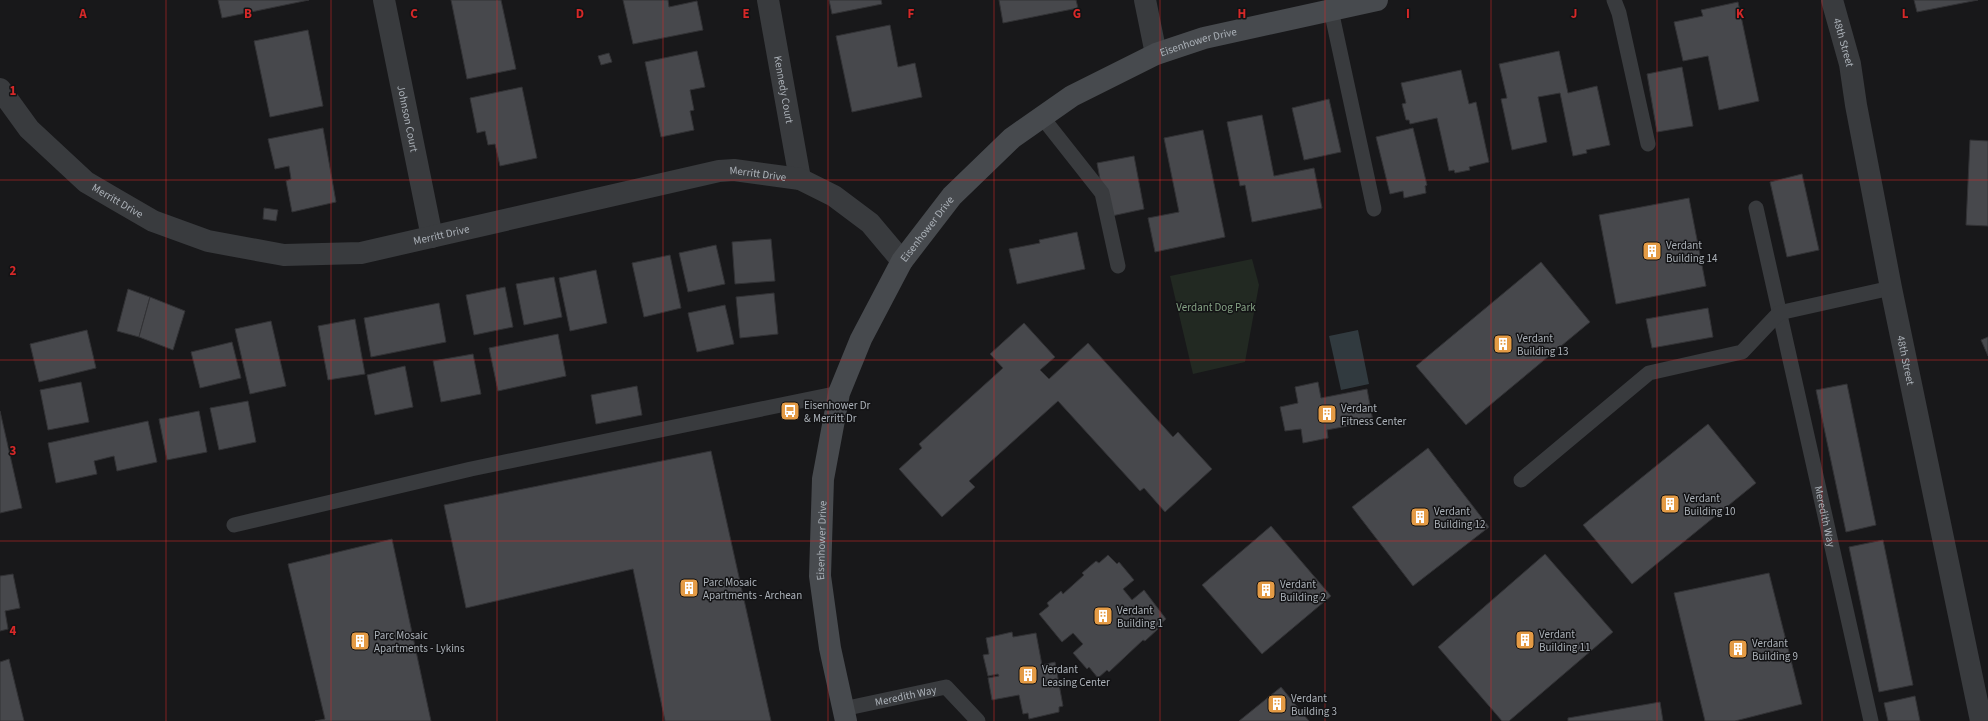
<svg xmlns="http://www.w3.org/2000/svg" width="1988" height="721" font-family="'Source Sans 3',sans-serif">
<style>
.green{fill:#222922}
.water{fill:#313a3f}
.building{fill:#47484c;stroke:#323235}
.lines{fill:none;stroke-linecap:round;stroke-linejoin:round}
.lane{stroke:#393b3e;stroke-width:15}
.street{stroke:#393b3e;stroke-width:22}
.secondary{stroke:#474a4e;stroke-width:22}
.grid{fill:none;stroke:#d62828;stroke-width:1;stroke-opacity:0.55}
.labels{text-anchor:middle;stroke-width:3;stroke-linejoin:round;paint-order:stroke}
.street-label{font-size:11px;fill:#abb1b8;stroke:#131315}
.poi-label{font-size:11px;fill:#abb1b8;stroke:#131315;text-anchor:start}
.park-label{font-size:11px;fill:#85a284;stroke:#131315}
.grid-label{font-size:13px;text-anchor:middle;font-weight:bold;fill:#d62828;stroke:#131315;stroke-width:3;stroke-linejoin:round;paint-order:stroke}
</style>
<rect width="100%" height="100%" fill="#18181a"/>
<polygon class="green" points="1252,259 1259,285 1245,362 1193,374 1170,276"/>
<polygon class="water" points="1358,330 1369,384 1341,390 1329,336"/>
<g class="building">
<polygon points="218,0 309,0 222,18"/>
<polygon points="451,0 501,0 516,69 467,79"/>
<polygon points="623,0 668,0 669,7 697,1 703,30 633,44"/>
<polygon points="829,0 881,0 882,4 832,14"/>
<polygon points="999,0 1076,0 1078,8 1003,23"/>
<polygon points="1914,0 1978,0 1917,12"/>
<polygon points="1738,2 1759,101 1719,110 1708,56 1683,61 1674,22 1703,16 1701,10"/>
<polygon points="890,25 898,67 915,63 922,97 852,112 836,36"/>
<polygon points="308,30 323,106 270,117 254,41"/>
<polygon points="697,51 705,87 690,90 694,110 690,111 694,130 661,137 645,62"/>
<polygon points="1559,51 1568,93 1597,86 1610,145 1586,150 1587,153 1573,156 1560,93 1538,97 1547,142 1512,150 1501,99 1507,98 1499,64"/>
<polygon points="609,53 612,62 601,65 598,56"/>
<polygon points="1682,67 1693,126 1657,132 1647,74"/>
<polygon points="1461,70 1469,104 1476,102 1489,162 1469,167 1470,170 1455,173 1454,170 1449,171 1437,118 1410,124 1409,120 1406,120 1402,104 1406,103 1401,83"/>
<polygon points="522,87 537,158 500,166 495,144 488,145 485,131 477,133 470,98"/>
<polygon points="1329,99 1341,152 1304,160 1292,108"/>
<polygon points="1262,115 1274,176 1314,168 1322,208 1252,222 1245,185 1240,186 1227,122"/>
<polygon points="323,128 336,202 292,212 286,181 291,179 289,166 275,169 268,139"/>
<polygon points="1413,128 1427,185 1425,186 1426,193 1404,198 1403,191 1390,194 1376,137"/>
<polygon points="1203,130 1225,237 1155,252 1148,218 1179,212 1164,138"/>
<polygon points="1970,140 1988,141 1988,226 1966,225"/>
<polygon points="1134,156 1144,209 1107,217 1097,163"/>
<polygon points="1802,174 1819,250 1787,257 1770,182"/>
<polygon points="1689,198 1706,286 1616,304 1599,215"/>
<polygon points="264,208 278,210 276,221 263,219"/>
<polygon points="1077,232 1085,269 1017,284 1009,249 1040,243 1039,240"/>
<polygon points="771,239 775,281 735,284 732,242"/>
<polygon points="716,245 725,284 688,292 679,253"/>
<polygon points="670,255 681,308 644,317 632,263"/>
<polygon points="1541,262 1590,322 1466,425 1416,366"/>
<polygon points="596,270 607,323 570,331 559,278"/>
<polygon points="554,277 562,317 524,325 516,284"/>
<polygon points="505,287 513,327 474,335 466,295"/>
<polygon points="128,289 150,297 139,337 117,331"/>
<polygon points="774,293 778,334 740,338 736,297"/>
<polygon points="150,297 185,311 173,350 139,337"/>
<polygon points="439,303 446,342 371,357 364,318"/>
<polygon points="725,305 734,344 697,352 688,313"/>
<polygon points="1708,308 1713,337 1652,348 1646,319"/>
<polygon points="355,319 365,374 328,380 318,326"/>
<polygon points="271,321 286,386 250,394 235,329"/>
<polygon points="1024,323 1055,357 1040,370 1049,379 1088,343 1173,437 1178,432 1212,469 1165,512 1144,488 1140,491 1058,401 969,481 975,487 942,517 899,469 922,448 919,444 1003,368 990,354"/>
<polygon points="87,330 96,368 39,382 30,344"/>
<polygon points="558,334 566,376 498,391 489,348"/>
<polygon points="1988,337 1988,356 1981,340"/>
<polygon points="232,342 241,378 200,388 191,352"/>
<polygon points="473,354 481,394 441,402 433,361"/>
<polygon points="405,366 413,407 375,415 367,375"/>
<polygon points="81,382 89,422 48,430 40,390"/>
<polygon points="1318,382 1321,398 1367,389 1373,421 1327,430 1328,438 1303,443 1301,429 1285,431 1280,407 1298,403 1295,387"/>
<polygon points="1847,384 1876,525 1846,532 1816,390"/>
<polygon points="637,386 642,415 596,424 591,395"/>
<polygon points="248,401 256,442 219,450 210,408"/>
<polygon points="0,411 22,508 0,513"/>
<polygon points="199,411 207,452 167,460 159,419"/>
<polygon points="148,421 157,462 117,471 114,456 94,461 97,474 56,483 48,443"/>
<polygon points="1708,424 1756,483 1632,584 1583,525"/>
<polygon points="1428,448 1489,527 1413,586 1352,507"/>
<polygon points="711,451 771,721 665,721 633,569 466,608 444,505"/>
<polygon points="1271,526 1331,596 1262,654 1202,585"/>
<polygon points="392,539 431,721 315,721 325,719 288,564"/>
<polygon points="1883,540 1913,685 1879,692 1849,547"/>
<polygon points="1545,554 1613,632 1509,721 1502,721 1438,647"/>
<polygon points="1108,555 1117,564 1119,562 1134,580 1123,589 1132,600 1144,590 1166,619 1157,627 1158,629 1145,641 1143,640 1109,672 1107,670 1098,678 1089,667 1087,669 1073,653 1083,644 1073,633 1062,642 1039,614 1049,606 1047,603 1061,591 1063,594 1084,575 1082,573 1096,561 1099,563"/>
<polygon points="1769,573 1802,704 1735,721 1705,721 1674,593"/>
<polygon points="13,574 20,608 5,611 8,629 0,631 0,576"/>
<polygon points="1012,632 1013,637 1036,633 1042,665 1055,662 1063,706 1059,707 1059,712 1029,719 1028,713 1023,714 1019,695 992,700 988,678 999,676 998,674 988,676 983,655 989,654 986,638"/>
<polygon points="9,659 24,721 0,721 0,662"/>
<polygon points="1281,687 1309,721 1239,721"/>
<polygon points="1915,696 1920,721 1888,721 1884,703"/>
<polygon points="1660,702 1663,721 1568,721 1568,718"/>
</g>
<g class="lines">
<g class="lane">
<polyline points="1614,0 1619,13 1648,144"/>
<polyline points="1331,10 1374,209"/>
<polyline points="1042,117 1102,193 1118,266"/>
<path id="s1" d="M1756 208 1871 721"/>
<polyline points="1521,480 1649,373 1742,352 1779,313 1891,288"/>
<polyline points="234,525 471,469 839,393"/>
<path id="s2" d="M843 709 946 687 978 721"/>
</g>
<g class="street">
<path id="s3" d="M384 0 432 237"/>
<path id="s4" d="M768 0 800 179"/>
<polyline points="1145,0 1156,54"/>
<path id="s5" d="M1832 0 1850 64 1856 105 1891 288 1981 721"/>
<path id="s6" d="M0 89 29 129 86 182 115 199 153 221 208 241 284 255 361 253 719 171 734 170 800 179 834 196 870 223 902 261"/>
</g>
<path class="secondary" id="s7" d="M846 721 830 648 820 576 823 479 839 393 861 339 902 261 952 196 1012 138 1072 96 1156 54 1204 38 1377 0"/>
</g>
<path class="grid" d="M166 0V721M331 0V721M497 0V721M663 0V721M828 0V721M994 0V721M1160 0V721M1325 0V721M1491 0V721M1657 0V721M1822 0V721M0 180H1988M0 360H1988M0 541H1988"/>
<defs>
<symbol id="building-square" viewBox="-11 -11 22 22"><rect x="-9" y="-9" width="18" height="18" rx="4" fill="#e49b45" stroke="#131315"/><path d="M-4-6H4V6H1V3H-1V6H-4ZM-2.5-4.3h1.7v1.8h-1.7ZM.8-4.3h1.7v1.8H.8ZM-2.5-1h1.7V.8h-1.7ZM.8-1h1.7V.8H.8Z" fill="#fff"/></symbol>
<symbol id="bus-square" viewBox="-11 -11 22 22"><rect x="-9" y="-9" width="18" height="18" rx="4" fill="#e49b45" stroke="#131315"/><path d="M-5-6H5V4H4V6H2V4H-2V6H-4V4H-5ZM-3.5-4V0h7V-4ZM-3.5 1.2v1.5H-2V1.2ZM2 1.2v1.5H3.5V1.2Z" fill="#fff"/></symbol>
</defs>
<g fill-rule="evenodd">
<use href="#building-square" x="1641" y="240" width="22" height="22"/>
<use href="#building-square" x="1492" y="333" width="22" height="22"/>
<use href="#bus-square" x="779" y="400" width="22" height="22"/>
<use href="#building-square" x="1316" y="403" width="22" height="22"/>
<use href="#building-square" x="1659" y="493" width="22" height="22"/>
<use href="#building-square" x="1409" y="506" width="22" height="22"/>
<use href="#building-square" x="678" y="577" width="22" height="22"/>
<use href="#building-square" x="1255" y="579" width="22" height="22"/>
<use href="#building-square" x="1092" y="605" width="22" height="22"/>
<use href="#building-square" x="1514" y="629" width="22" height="22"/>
<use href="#building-square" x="349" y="630" width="22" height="22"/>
<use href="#building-square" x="1727" y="638" width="22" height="22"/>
<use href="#building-square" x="1017" y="664" width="22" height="22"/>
<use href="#building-square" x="1266" y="693" width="22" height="22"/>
</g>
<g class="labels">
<g class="street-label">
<text dy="4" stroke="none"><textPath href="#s7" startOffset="855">Eisenhower Drive</textPath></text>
<text dy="4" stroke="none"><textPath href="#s5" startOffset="44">48th Street</textPath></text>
<text dy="4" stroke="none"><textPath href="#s4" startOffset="91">Kennedy Court</textPath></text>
<text dy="4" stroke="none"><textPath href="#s3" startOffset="121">Johnson Court</textPath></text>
<text dy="4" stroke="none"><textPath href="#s6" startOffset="824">Merritt Drive</textPath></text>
<text dy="4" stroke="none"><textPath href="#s6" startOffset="164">Merritt Drive</textPath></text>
<text dy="4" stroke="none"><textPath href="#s7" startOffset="519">Eisenhower Drive</textPath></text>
<text dy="4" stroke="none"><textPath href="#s6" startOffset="500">Merritt Drive</textPath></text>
<text dy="4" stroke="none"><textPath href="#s5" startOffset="368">48th Street</textPath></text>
<text dy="4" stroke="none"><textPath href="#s1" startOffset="316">Meredith Way</textPath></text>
<text dy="4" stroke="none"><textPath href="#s7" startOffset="183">Eisenhower Drive</textPath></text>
<text dy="4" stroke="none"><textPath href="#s2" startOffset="64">Meredith Way</textPath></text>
</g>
<g class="poi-label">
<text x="1666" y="249">Verdant<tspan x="1666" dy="13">Building 14</tspan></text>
<text x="1517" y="342">Verdant<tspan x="1517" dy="13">Building 13</tspan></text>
<text x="804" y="409">Eisenhower Dr<tspan x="804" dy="13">&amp; Merritt Dr</tspan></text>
<text x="1341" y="412">Verdant<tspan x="1341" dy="13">Fitness Center</tspan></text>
<text x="1684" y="502">Verdant<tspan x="1684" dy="13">Building 10</tspan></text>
<text x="1434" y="515">Verdant<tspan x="1434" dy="13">Building 12</tspan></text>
<text x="703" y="586">Parc Mosaic<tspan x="703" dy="13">Apartments - Archean</tspan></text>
<text x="1280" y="588">Verdant<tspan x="1280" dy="13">Building 2</tspan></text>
<text x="1117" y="614">Verdant<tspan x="1117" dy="13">Building 1</tspan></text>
<text x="1539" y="638">Verdant<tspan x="1539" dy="13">Building 11</tspan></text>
<text x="374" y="639">Parc Mosaic<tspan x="374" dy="13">Apartments - Lykins</tspan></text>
<text x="1752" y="647">Verdant<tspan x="1752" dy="13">Building 9</tspan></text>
<text x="1042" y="673">Verdant<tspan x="1042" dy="13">Leasing Center</tspan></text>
<text x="1291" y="702">Verdant<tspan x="1291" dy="13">Building 3</tspan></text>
</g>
<g class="park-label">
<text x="1216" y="311">Verdant Dog Park</text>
</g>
</g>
<g class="grid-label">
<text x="83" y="18">A</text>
<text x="248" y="18">B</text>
<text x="414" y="18">C</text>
<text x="580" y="18">D</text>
<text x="746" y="18">E</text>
<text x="911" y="18">F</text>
<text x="1077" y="18">G</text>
<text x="1242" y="18">H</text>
<text x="1408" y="18">I</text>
<text x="1574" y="18">J</text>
<text x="1740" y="18">K</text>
<text x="1905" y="18">L</text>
<text x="13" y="95">1</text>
<text x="13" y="275">2</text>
<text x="13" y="455">3</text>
<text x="13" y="635">4</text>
</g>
</svg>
